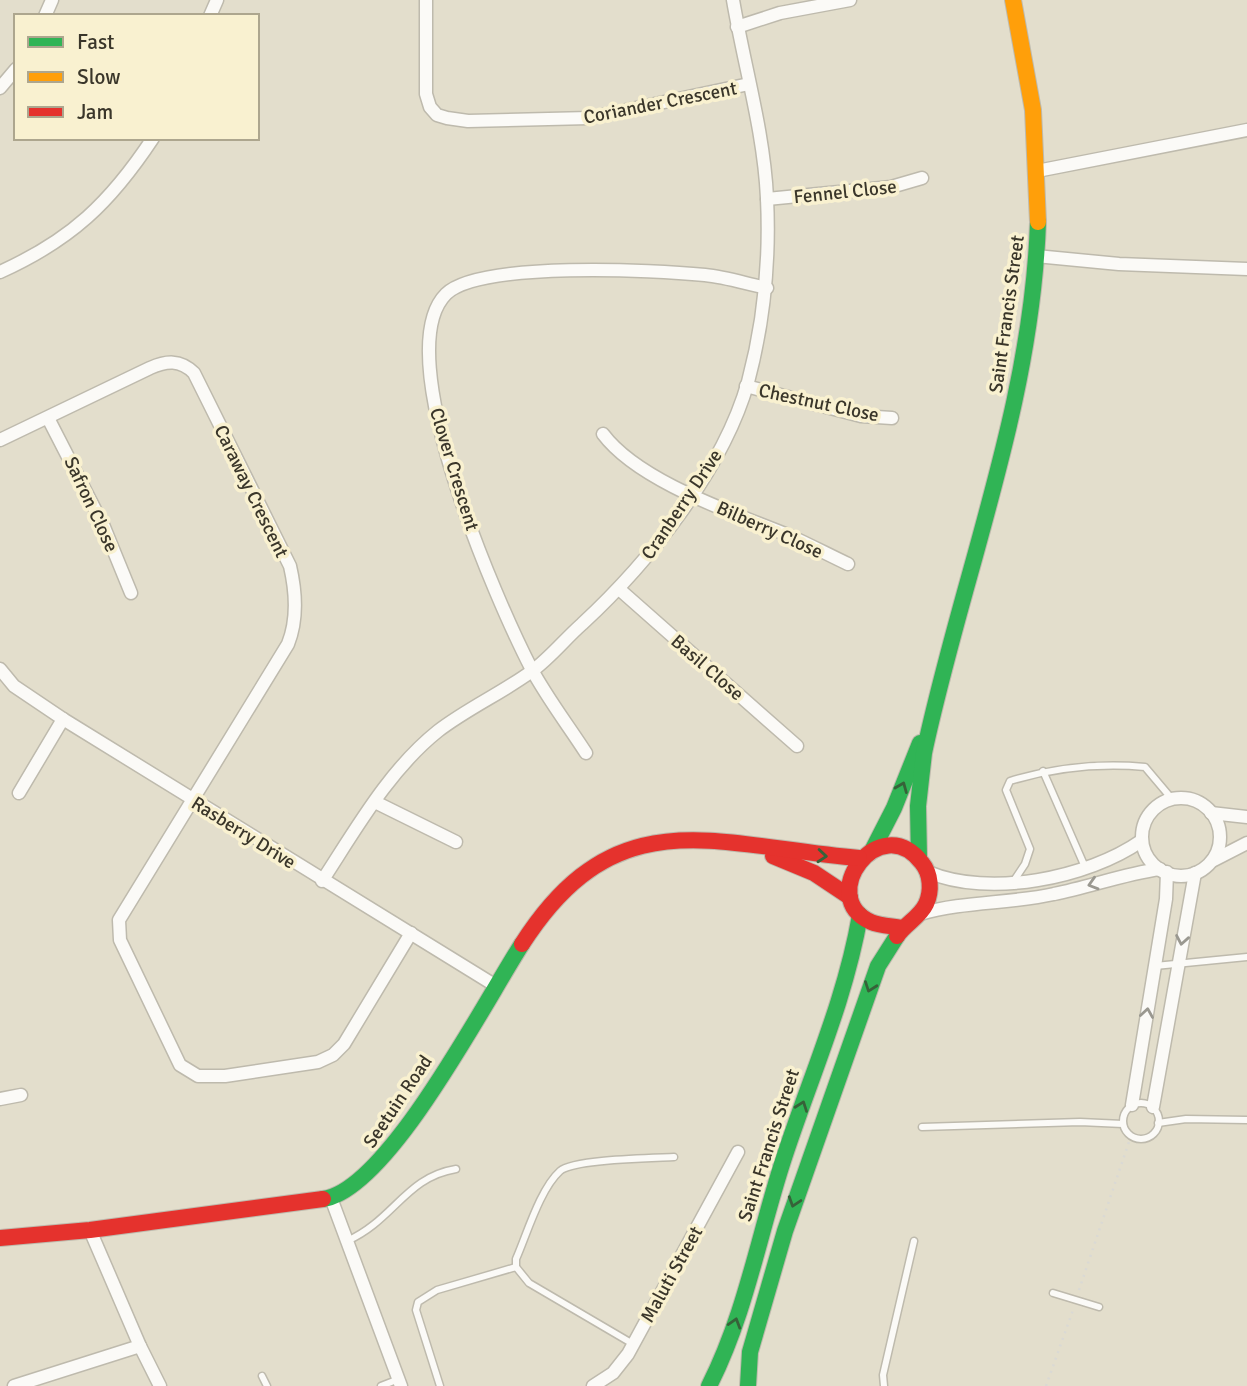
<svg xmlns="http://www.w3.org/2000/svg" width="1247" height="1386" font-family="Signika,sans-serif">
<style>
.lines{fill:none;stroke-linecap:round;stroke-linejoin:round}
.lane-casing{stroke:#bebaad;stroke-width:9}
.street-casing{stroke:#bebaad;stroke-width:15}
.fast-casing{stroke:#bebaad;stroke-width:18}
.slow-casing{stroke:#bebaad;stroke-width:18}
.jam-casing{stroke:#bebaad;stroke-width:18}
.path{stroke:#dad9d4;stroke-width:2.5;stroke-dasharray:2 5;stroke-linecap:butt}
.lane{stroke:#fbfaf7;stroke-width:6}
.street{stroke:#fbfaf7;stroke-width:12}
.fast{stroke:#30b455;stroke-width:16}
.slow{stroke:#ff9f0a;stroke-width:16}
.jam{stroke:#e5322d;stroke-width:16}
.oneway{stroke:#366239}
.oneway2{stroke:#9a9890}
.labels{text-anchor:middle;stroke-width:7;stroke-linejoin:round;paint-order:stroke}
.street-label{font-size:19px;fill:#3a362a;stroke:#f9f1d0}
</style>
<rect width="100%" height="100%" fill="#e3decc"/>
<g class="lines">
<defs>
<g id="lane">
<polyline points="1043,771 1085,867"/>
<path d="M1013 882 1025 864 1030 849 1006 790 1010 781C1053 768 1099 763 1145 767L1172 799"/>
<polyline points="1155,966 1247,957"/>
<circle cx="1141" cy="1121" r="18"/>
<polyline points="1158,1123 1186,1119 1247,1120"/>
<polyline points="922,1127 1080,1122 1123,1124"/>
<path d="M347 1241C394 1220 406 1177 456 1169"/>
<polyline points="1053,1293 1099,1307"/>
<path d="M633 1344 529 1283 516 1267V1259C527 1234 540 1189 560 1171 573 1159 654 1158 674 1157"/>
<polyline points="262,1376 267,1386"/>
<polyline points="381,1386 399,1379"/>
<polyline points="440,1386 416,1310 418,1302 437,1290 516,1267"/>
<polyline points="884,1386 883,1375 914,1241"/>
</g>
<g id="street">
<polyline points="426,0 426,94 430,107 437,115 447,118 468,121 589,118 749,84"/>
<polyline points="45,16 52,0"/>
<polyline points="210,16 217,0"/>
<polyline points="737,27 780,13 850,0"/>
<polyline points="0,88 16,69"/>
<polyline points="1037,171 1247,130"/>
<polyline points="767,199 891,187 922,178"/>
<polyline points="1036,256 1119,264 1247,269"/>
<path d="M0 272C71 240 110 203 153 138"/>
<polyline points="746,386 861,416 892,418"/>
<polyline points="48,418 104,527 131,593"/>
<path d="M603 434C639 482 734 513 790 536 810 545 829 555 848 564"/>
<path d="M0 440 150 368C166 361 180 359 194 373L290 566C296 592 298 619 288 644L119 920 120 940 180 1065 198 1076H225L318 1062 333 1055 344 1044 411 933"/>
<polyline points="619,589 797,746"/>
<polyline points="0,669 14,686 63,719 496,986"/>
<path d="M586 753C568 725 547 698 531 668 498 604 387 353 446 294 479 261 655 270 705 275 726 277 747 284 767 288"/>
<polyline points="19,793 63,719"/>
<circle cx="1181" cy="837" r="39"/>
<polyline points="375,802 456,842"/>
<polyline points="1211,813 1247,817"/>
<polyline points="1214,860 1247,843"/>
<path d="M928 872C989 898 1088 878 1141 841"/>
<path d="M322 881C356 829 389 770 438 731 468 708 502 693 532 671 550 658 565 639 582 624 648 563 723 470 748 382 764 322 770 260 767 198 764 132 744 65 733 0"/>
<path d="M920 914C964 901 1009 904 1054 894 1090 887 1123 874 1160 869"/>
<polyline points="0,1099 21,1095"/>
<polyline points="1132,1105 1166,899 1167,872"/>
<polyline points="1153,1107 1195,873"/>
<polyline points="331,1198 401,1386"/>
<polyline points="90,1230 140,1346 160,1386"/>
<polyline points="14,1386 140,1346"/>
<polyline points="593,1386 613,1373 628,1354 738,1152"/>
</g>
<g id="fast">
<polyline points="873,849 894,808 920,743"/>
<path d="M919 858 918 806 924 753C962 575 1032 406 1038 222"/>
<path d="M323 1199C388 1190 485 1001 522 944"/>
<path d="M709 1386C745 1315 758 1239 782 1164 809 1080 845 1002 860 915"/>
<polyline points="748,1386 750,1352 785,1231 878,966 897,936"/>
</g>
<polyline id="slow" points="1013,0 1033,110 1038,222"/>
<g id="jam">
<polyline points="773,856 814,873 850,897"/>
<path d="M897 936C905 924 920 917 926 904 932 891 931 874 922 863 880 808 815 897 871 922 880 926 893 926 903 928"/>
<path d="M522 944C617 796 715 846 859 858"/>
<polyline points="0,1238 90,1230 323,1199"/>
</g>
</defs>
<use href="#lane" class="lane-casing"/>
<use href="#street" class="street-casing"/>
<use href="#fast" class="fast-casing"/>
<use href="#slow" class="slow-casing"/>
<use href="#jam" class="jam-casing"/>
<g class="path">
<polyline points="1079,1290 1131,1136"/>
<polyline points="1046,1386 1073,1310"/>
</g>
<use href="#lane" class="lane"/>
<use href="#street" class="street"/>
<use href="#fast" class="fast"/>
<use href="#slow" class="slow"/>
<use href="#jam" class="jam"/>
</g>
<defs><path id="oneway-chevron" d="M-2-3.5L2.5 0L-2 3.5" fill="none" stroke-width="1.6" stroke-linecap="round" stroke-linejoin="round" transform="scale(1.75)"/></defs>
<g class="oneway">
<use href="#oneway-chevron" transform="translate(902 787) rotate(-68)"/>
<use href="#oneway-chevron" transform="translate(822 856) rotate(5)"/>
<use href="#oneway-chevron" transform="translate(870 987) rotate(110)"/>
<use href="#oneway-chevron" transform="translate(802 1106) rotate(-70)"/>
<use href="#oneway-chevron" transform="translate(794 1202) rotate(108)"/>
<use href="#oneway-chevron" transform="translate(735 1323) rotate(-73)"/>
</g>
<g class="oneway2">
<use href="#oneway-chevron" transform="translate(1093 884) rotate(163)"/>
<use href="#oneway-chevron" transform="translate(1182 940) rotate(100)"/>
<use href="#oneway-chevron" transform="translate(1147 1013) rotate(-81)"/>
</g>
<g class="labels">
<g class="street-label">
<text transform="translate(660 102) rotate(-11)" y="7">Coriander Crescent</text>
<text transform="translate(845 191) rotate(-6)" y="7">Fennel Close</text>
<text transform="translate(1006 314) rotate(-82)" y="7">Saint Francis Street</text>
<text transform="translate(819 402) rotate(12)" y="7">Chestnut Close</text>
<text transform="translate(455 469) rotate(73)" y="7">Clover Crescent</text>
<text transform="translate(252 491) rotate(64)" y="7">Caraway Crescent</text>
<text transform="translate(92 504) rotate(65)" y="7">Safron Close</text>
<text transform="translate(681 504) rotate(-56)" y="7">Cranberry Drive</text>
<text transform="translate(770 529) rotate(24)" y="7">Bilberry Close</text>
<text transform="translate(708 667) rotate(41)" y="7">Basil Close</text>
<text transform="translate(244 832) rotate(32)" y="7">Rasberry Drive</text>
<text transform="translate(397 1101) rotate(-56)" y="7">Seetuin Road</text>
<text transform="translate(768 1145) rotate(-72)" y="7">Saint Francis Street</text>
<text transform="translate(671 1274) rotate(-61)" y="7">Maluti Street</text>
</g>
</g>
<rect x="14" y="14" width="245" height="126" fill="#f9f1d0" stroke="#ada68e" stroke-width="2"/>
<rect x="28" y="37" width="35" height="10" fill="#30b455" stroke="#ada68e" stroke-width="2"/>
<text x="77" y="49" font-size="21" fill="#3a362a">Fast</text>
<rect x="28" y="72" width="35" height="10" fill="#ff9f0a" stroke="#ada68e" stroke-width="2"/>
<text x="77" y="84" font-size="21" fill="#3a362a">Slow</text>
<rect x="28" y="107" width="35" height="10" fill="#e5322d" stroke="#ada68e" stroke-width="2"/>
<text x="77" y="119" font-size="21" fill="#3a362a">Jam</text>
</svg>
